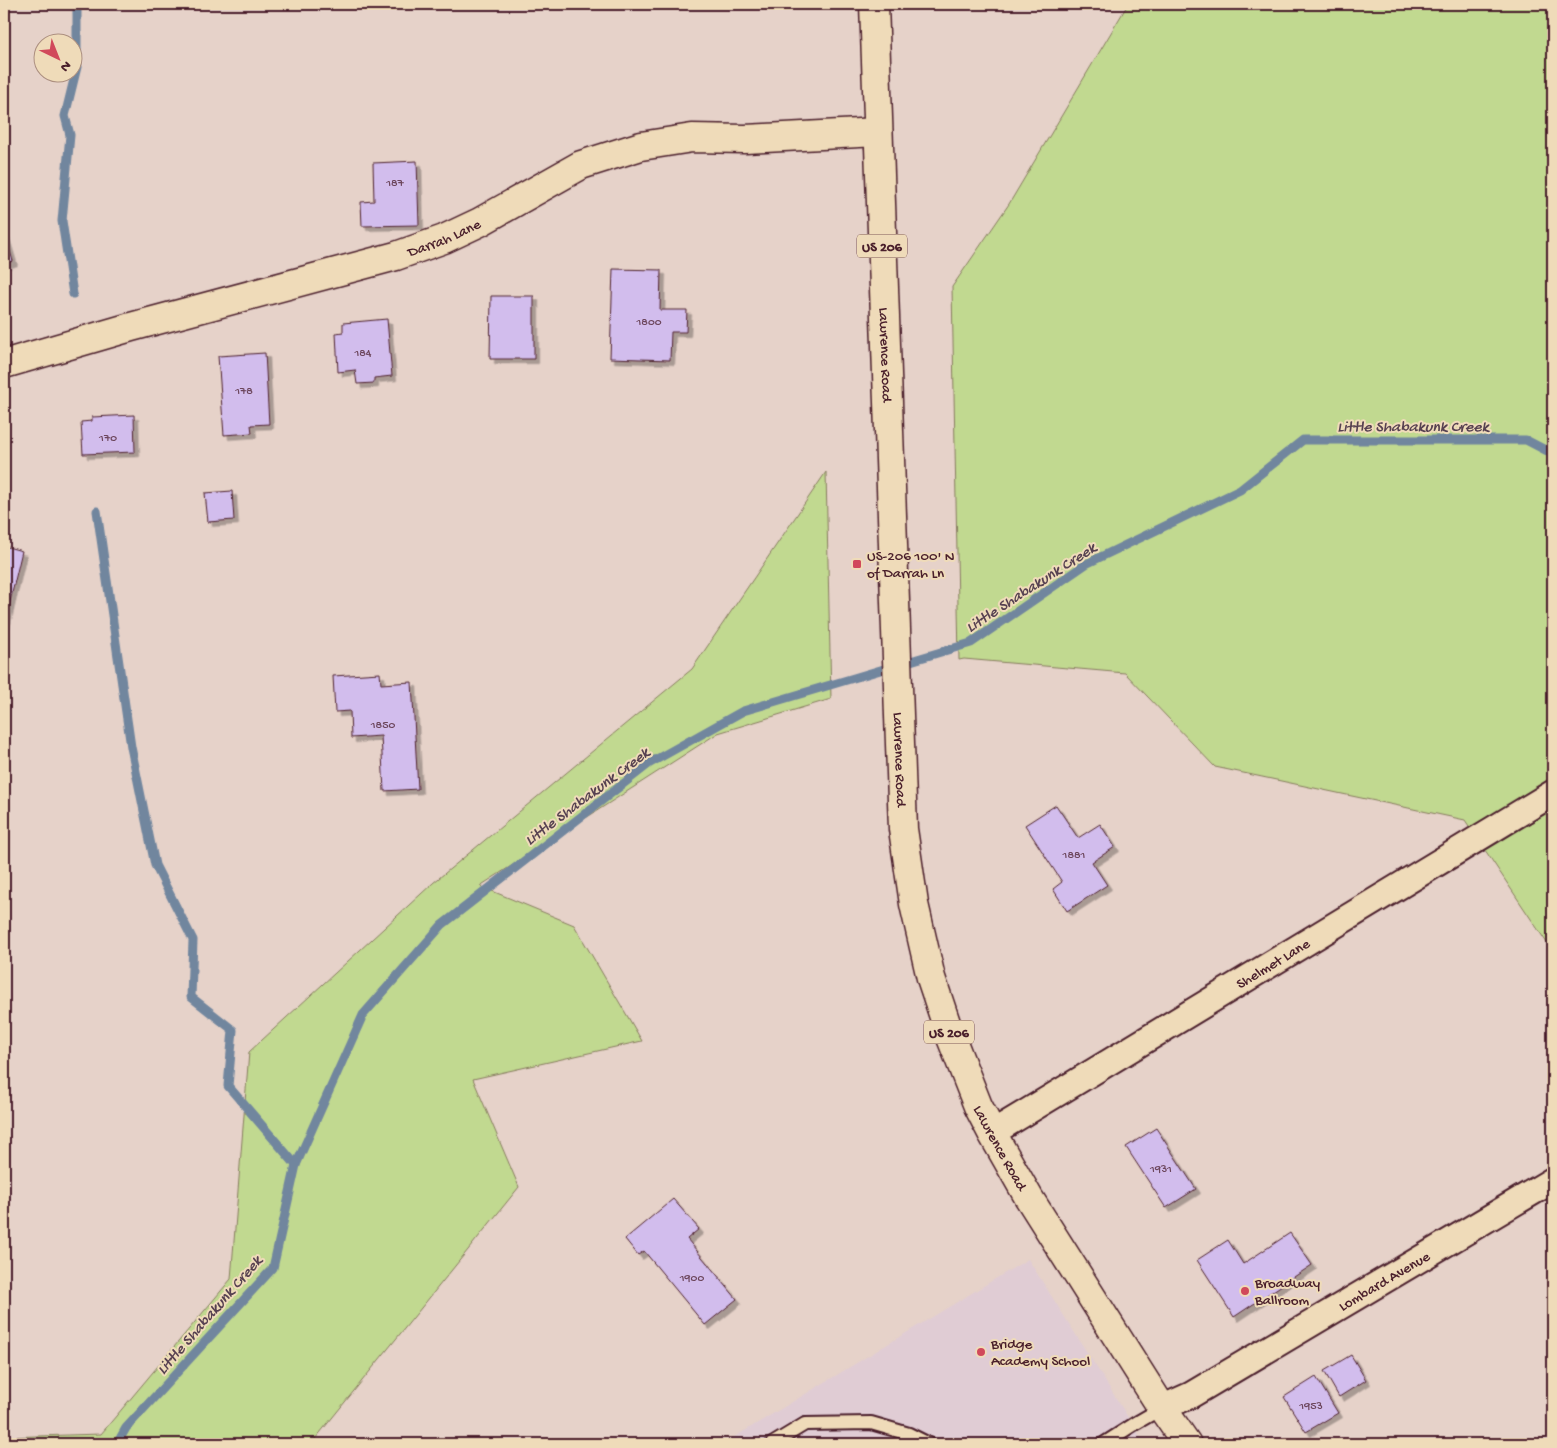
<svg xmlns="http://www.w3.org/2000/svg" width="1557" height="1448" font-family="'Gochi Hand',sans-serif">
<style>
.built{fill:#e0ccd4}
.green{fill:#c1d990;stroke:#867c5e}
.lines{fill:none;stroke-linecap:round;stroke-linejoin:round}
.stream{stroke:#71869e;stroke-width:9}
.building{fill:#d2bded;stroke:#4a1f2b;filter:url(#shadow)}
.service-casing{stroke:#4a1f2b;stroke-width:16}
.minor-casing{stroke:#4a1f2b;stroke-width:29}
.tertiary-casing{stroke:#4a1f2b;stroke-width:31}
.primary-casing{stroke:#4a1f2b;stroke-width:31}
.service{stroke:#efdbb9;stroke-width:12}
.minor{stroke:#efdbb9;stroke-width:25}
.tertiary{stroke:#efdbb9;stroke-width:28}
.primary{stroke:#efdbb9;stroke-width:28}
.poi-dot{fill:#d1495b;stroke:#efdbb9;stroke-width:2}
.labels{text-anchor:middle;stroke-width:4;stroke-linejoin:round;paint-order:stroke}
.number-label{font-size:12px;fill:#6c465c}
.shield{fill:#efdbb9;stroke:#7c5756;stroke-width:1}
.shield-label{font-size:14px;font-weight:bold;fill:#4a1f2b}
.street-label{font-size:15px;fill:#4a1f2b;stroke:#efdbb9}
.poi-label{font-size:15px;fill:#4a1f2b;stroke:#efdbb9;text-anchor:start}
.water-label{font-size:16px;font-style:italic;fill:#574151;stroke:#efdbb9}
</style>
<defs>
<filter id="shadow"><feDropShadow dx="4.5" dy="4.5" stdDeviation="0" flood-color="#0004"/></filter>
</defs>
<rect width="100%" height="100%" fill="#e6d2c9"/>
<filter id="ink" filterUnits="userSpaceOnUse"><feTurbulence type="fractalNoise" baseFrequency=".02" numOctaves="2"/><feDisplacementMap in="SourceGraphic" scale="10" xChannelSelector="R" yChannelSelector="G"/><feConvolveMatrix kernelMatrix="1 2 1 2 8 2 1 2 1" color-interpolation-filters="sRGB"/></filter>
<g filter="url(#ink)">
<polygon class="built" points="1028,1259 1145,1444 723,1444"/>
<g class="green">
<polygon points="1128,4 1553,4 1553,952 1465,820 1215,767 1125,673 964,659 959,660 952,287 1009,204"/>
<polygon points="826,472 831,699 718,733 480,886 574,925 642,1041 473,1079 519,1187 311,1444 4,1444 4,1437 101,1434 231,1279 249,1052 433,883 692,669"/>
</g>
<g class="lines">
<g class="stream">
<polyline points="73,294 62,221 70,135 65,116 77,67 77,4"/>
<polyline points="97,511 131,747 155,865 193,940 191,997 233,1030 228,1086 296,1165"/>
<polyline points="117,1444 126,1428 273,1268 296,1165 363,1015 442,925 650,763 743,711 971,643 1086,564 1240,490 1303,440 1526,440 1553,454"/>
</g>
</g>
<g class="building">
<polygon points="417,161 419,225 362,226 361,202 374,201 373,163"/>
<polygon points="4,231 13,261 4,264"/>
<polygon points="613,269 661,270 660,310 687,310 686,332 671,332 670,360 610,358"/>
<polygon points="491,296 534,296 534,359 490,359"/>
<polygon points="387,319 392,376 374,378 374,383 357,384 355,370 338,372 336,333 343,332 343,323"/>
<polygon points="265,353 269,424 251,425 252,433 224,435 218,356"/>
<polygon points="134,415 135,452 83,454 81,422 92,421 92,417"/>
<polygon points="232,491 234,520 208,522 205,493"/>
<polygon points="4,546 22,551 4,627"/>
<polygon points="380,673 381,684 412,682 418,789 384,791 381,736 351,738 350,711 335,712 333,676"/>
<polygon points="1056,805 1078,838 1100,824 1115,847 1092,862 1107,885 1067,911 1053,889 1062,882 1025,825"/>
<polygon points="1156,1128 1196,1189 1166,1208 1126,1147"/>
<polygon points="673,1199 699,1229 687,1239 737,1299 705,1325 644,1251 638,1255 625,1239"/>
<polygon points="1290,1233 1312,1265 1234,1317 1197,1260 1228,1240 1243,1264"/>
<polygon points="1351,1355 1366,1380 1339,1397 1324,1371"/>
<polygon points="1316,1377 1338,1413 1306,1432 1284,1397"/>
</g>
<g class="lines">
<defs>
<g id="service">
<polyline points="772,1444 805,1424 871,1423 909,1434 929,1444"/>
<polyline points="1103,1444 1136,1423 1162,1408"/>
</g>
<g id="minor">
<path id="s1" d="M992 1133 1553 793"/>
<path id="s2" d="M1162 1408 1191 1395 1553 1180"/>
</g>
<g id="tertiary">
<path id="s3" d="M4 364 131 327 396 256 444 239 480 222 581 165 641 146 692 138 745 139 878 132"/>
</g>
<g id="primary">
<path id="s4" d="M874 4 903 829 914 904 931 978 950 1035 978 1106 992 1133 1029 1198 1162 1408 1187 1444"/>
</g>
</defs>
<use href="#service" class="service-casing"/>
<use href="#minor" class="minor-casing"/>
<use href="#tertiary" class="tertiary-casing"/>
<use href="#primary" class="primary-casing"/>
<use href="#service" class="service"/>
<use href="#minor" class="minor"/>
<use href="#tertiary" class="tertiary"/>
<use href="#primary" class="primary"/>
</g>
</g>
<g class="poi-dot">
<rect x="852" y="559" width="10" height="10" rx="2.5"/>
<circle cx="1245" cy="1291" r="5"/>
<circle cx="981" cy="1352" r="5"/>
</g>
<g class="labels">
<g class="number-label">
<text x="395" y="186">187</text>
<text x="649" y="325">1800</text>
<text x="363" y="356">184</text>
<text x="244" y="394">178</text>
<text x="108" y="441">170</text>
<text x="383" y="728">1850</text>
<text x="1074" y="858">1881</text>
<text x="1161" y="1172">1931</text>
<text x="692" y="1281">1900</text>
<text x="1311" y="1409">1953</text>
</g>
<g class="shield">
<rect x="857" y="234.5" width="50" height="23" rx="4"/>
<rect x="924" y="1020.5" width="50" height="23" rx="4"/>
</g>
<g class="shield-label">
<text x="882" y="251">US 206</text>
<text x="949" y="1037">US 206</text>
</g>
<g class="street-label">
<text dy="5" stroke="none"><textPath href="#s3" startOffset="458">Darrah Lane</textPath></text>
<text dy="5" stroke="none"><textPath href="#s4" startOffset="351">Lawrence Road</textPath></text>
<text dy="5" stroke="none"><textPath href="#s4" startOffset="756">Lawrence Road</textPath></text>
<text dy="5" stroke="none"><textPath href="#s1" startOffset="328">Shelmet Lane</textPath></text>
<text dy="5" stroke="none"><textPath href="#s4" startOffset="1161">Lawrence Road</textPath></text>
<text dy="5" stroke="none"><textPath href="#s2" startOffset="256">Lombard Avenue</textPath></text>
</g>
<g class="poi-label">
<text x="867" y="560">US-206 100' N<tspan x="867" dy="17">of Darrah Ln</tspan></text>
<text x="1255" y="1287">Broadway<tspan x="1255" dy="17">Ballroom</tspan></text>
<text x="991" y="1348">Bridge<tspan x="991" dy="17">Academy School</tspan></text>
</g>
<g class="water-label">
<text x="1413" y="431">Little Shabakunk Creek</text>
<text transform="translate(1030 586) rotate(-33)" y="6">Little Shabakunk Creek</text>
<text transform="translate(586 795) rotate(-37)" y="6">Little Shabakunk Creek</text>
<text transform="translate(208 1314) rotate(-49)" y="6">Little Shabakunk Creek</text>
</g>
</g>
<rect width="1557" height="1448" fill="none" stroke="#efdbb9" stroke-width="20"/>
<rect x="10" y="10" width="1537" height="1428" fill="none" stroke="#4a1f2b" stroke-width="2" filter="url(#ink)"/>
<g transform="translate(58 58) rotate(137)"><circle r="24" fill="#efdbb9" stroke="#ad9080"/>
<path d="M0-4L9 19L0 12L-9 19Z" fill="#d1495b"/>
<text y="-8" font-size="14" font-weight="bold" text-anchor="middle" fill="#4a1f2b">N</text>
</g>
</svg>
